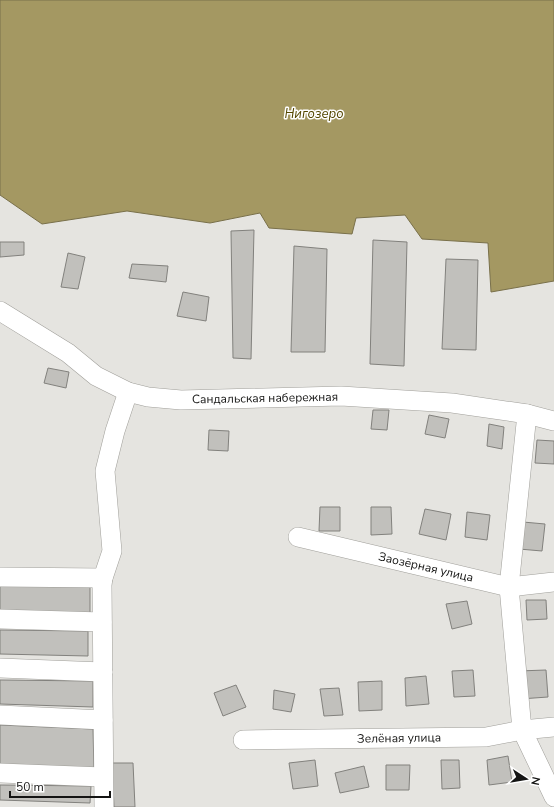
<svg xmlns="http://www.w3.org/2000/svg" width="554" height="807" font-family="'Nunito Sans',sans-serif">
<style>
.water{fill:#a49862;stroke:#79704a}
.building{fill:#c1c0bc;stroke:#82817d}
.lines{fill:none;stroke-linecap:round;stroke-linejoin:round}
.minor-casing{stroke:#a09f9a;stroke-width:20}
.minor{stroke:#fff;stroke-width:19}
.labels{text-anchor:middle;stroke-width:3;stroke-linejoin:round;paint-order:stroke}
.street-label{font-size:12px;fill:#141413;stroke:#fff}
.water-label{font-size:13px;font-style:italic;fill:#544700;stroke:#fff}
</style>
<rect width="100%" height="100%" fill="#e5e4e0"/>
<polygon class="water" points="0,0 554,0 554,281 491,292 488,243 422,239 405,215 356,218 352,234 269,228 260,213 210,223 127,211 42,224 0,195"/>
<g class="building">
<polygon points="254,230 251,359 233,358 231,231"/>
<polygon points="373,240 407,242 404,366 370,364"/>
<polygon points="0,242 24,242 24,255 0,257"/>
<polygon points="294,246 327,249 325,352 291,352"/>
<polygon points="68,253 85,257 78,289 61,287"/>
<polygon points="446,259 478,260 476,350 442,349"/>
<polygon points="132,264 168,266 166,282 129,278"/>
<polygon points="183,292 209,297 206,321 177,316"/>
<polygon points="48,368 69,372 66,388 44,383"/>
<polygon points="373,410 389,410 387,430 371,429"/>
<polygon points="429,415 449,419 445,438 425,434"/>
<polygon points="489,424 504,427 502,449 487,446"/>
<polygon points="209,430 229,431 228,451 208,450"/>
<polygon points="537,440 554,441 554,464 535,463"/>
<polygon points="320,507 340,507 340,531 319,531"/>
<polygon points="371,507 391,507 392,534 371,535"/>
<polygon points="425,509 451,514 446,540 419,534"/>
<polygon points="467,512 490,515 487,540 465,537"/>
<polygon points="523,522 545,524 542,551 519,549"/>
<polygon points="0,586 90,587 90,613 0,611"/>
<polygon points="526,600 546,600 547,619 527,620"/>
<polygon points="467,601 472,624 452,629 446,604"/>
<polygon points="0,630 88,631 88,656 0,654"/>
<polygon points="473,670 475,696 454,697 452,671"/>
<polygon points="546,670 548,697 520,699 518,671"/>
<polygon points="426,676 429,704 406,706 405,678"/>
<polygon points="0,680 93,681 93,707 0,704"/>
<polygon points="382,681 382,710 359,711 358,682"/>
<polygon points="236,685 246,707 223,716 214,693"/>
<polygon points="339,688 343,715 324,716 320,689"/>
<polygon points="274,690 295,694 291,712 273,709"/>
<polygon points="0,725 93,729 94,769 0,766"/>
<polygon points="508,756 512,782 489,785 487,760"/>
<polygon points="315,760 318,786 293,789 289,763"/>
<polygon points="441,760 459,760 460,788 442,789"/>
<polygon points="112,763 133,763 135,807 114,807"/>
<polygon points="386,765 410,765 409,790 386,790"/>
<polygon points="364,766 369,787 340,793 335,773"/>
<polygon points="0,785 91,786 90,803 0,800"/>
</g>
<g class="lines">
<defs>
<g id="minor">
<polyline points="0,311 68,353 96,376 128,392 148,397 181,400 341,396 452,403 527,414 554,421"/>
<polyline points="527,414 509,587 522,730 554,797"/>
<polyline points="298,537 509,587 554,582"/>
<polyline points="0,577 103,578"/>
<polyline points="0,619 102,622"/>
<polyline points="0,668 103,672"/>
<polyline points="0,715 103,720"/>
<polyline points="243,740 486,737 522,730 554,727"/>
<polyline points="0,773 103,777"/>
<polyline points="104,807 102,585 103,578 112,551 105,471 115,431 128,392"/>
</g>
</defs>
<use href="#minor" class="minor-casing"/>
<use href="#minor" class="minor"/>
</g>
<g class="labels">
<g class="street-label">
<text transform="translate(265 398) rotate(-1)" y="4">Сандальская набережная</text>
<text transform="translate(426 567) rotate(13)" y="4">Заозёрная улица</text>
<text transform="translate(399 738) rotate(-1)" y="4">Зелёная улица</text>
</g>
<g class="water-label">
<text x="314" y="118">Нигозеро</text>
</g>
</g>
<g transform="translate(526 779) rotate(102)" stroke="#ffffff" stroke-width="3" paint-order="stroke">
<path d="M0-3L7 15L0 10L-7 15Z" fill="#141413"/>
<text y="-6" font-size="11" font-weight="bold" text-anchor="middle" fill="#141413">N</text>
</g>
<path d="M10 791v6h100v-6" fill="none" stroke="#141413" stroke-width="2"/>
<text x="16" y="791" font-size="12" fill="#141413" stroke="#ffffff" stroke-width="3" paint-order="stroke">50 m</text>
</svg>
